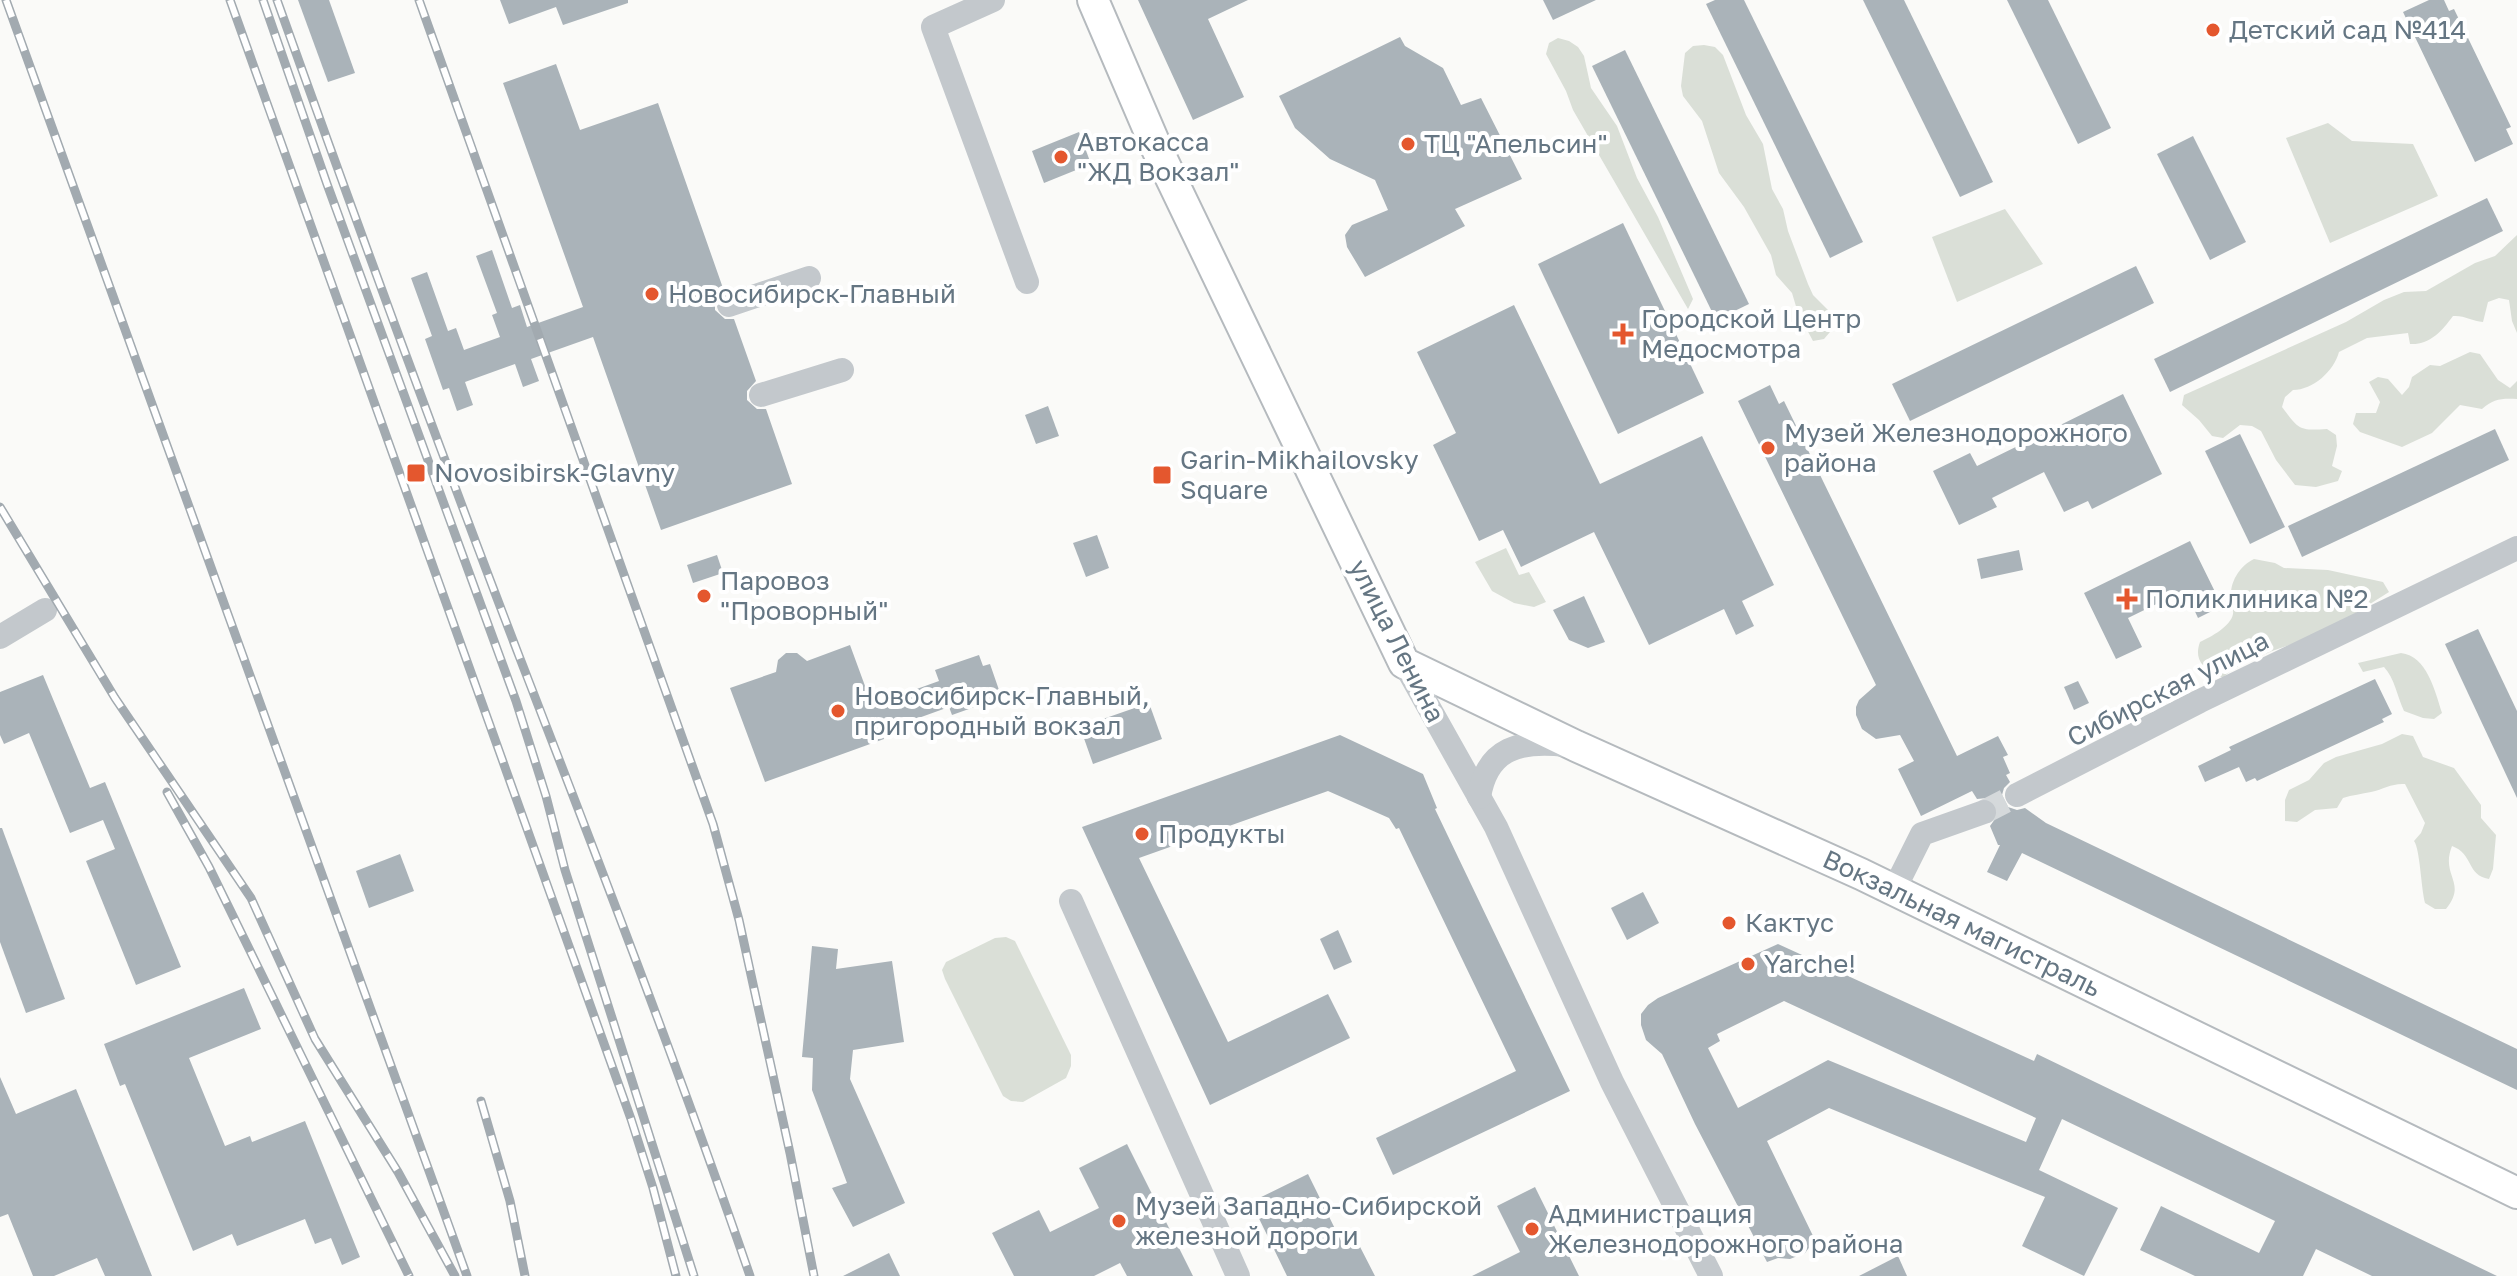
<svg xmlns="http://www.w3.org/2000/svg" width="2517" height="1276" font-family="'Golos Text',sans-serif">
<style>
.green{fill:#dadfd7}
.building{fill:#aab3b9;fill-rule:evenodd}
.lines{fill:none;stroke-linecap:round;stroke-linejoin:round}
.minor-tunnel{stroke:#d5d9db;stroke-width:24;stroke-dasharray:24 12;stroke-linecap:butt}
.major-casing{stroke:#b5babe;stroke-width:34}
.minor{stroke:#c3c8cc;stroke-width:24}
.major{stroke:#fff;stroke-width:30}
.rail-casing{stroke:#a2aab0;stroke-width:9}
.rail{stroke:#fff;stroke-width:6;stroke-dasharray:18;stroke-linecap:butt}
.poi-dot{fill:#e4572e;stroke:#fff;stroke-width:3}
.labels{text-anchor:middle;stroke-width:8;stroke-linejoin:round;paint-order:stroke}
.poi-label{font-size:26px;fill:#657683;stroke:#fff;text-anchor:start}
.street-label{font-size:26px;fill:#657683;stroke:#fff}
</style>
<rect width="100%" height="100%" fill="#fafaf8"/>
<g class="green">
<polygon points="1558,38 1569,41 1578,47 1584,56 1591,88 1617,126 1637,178 1658,217 1693,299 1688,309 1573,110 1566,91 1546,54 1549,43"/>
<polygon points="1704,45 1715,47 1723,55 1746,115 1763,144 1772,189 1783,209 1788,231 1808,284 1813,295 1829,311 1833,321 1830,332 1824,339 1813,341 1798,313 1792,293 1776,275 1771,255 1744,207 1719,173 1702,121 1683,96 1681,86 1685,53 1693,46"/>
<polygon points="2328,123 2352,141 2413,144 2438,196 2330,243 2286,138"/>
<polygon points="2005,209 2043,264 1957,302 1932,237"/>
<path d="M2517 235V333L2512 321 2509 300 2499 298 2488 302 2483 322C2472 321 2464 315 2453 316 2442 331 2430 345 2410 344L2408 333 2367 338 2339 352C2334 371 2313 390 2293 390L2285 397 2282 407C2299 429 2298 431 2327 429L2336 435 2337 446 2332 466 2342 471 2338 481 2316 487 2295 485 2276 460 2261 431 2252 426 2240 425 2223 438 2212 436 2199 420 2182 405 2184 395 2346 322 2384 300 2404 292 2426 291 2475 263 2495 256Z"/>
<path d="M2470 352 2480 354 2498 380 2510 388 2517 381V399C2502 398 2493 399 2482 409L2460 405 2432 433 2402 447 2360 432 2353 424 2356 413H2376L2380 402 2369 382 2378 377 2388 379 2402 395 2409 387 2412 377 2430 365 2440 366Z"/>
<polygon points="1506,548 1519,575 1529,572 1546,602 1534,607 1514,603 1492,591 1475,562"/>
<path d="M2254 559 2275 563 2284 568 2328 570 2383 582 2389 592 2324 633 2272 651 2232 669 2224 677H2214C2202 665 2194 659 2200 642 2211 637 2231 626 2233 614 2234 607 2230 601 2231 594 2231 580 2241 565 2254 559Z"/>
<path d="M2401 653C2427 656 2435 691 2442 713L2434 719 2423 718 2404 711C2397 696 2395 679 2384 667L2363 672 2358 663Z"/>
<path d="M2402 734 2413 736 2423 757 2454 768 2481 805V818L2496 835 2493 869 2489 879C2466 875 2474 854 2452 846 2440 876 2468 882 2446 909H2435L2425 903C2421 887 2420 849 2414 841L2421 833 2425 823 2405 784C2392 783 2384 789 2371 792 2362 794 2352 795 2343 798L2337 808 2315 810 2297 822 2285 821V800L2289 790 2309 780 2324 763 2336 757 2382 744Z"/>
<polygon points="1006,937 1015,941 1071,1055 1071,1066 1066,1078 1023,1102 1011,1101 1003,1096 945,979 942,970 946,962 995,938"/>
</g>
<g class="building">
<polygon points="298,0 329,0 355,73 328,82"/>
<polygon points="500,0 628,0 628,3 563,25 556,7 509,24"/>
<polygon points="1138,0 1248,0 1208,19 1244,97 1193,120"/>
<polygon points="1543,0 1596,0 1553,20"/>
<polygon points="1715,0 1744,0 1863,242 1830,258 1706,4"/>
<polygon points="1863,0 1904,0 1993,182 1960,197"/>
<polygon points="2007,0 2048,0 2111,128 2078,144"/>
<polygon points="2429,0 2444,0 2449,11 2454,9 2511,127 2506,129 2513,144 2475,162 2403,12"/>
<polygon points="1400,37 1405,46 1443,68 1461,105 1481,98 1522,179 1455,209 1465,226 1365,277 1347,247 1345,235 1352,225 1388,210 1375,180 1330,159 1295,128 1279,96"/>
<polygon points="1625,50 1749,304 1716,320 1592,66"/>
<polygon points="556,64 580,130 658,103 724,291 718,295 715,301 715,310 725,319 734,319 756,381 747,391 747,400 757,409 766,409 792,484 661,530 593,337 531,359 539,381 523,387 515,364 465,382 473,405 457,411 449,388 443,390 425,339 432,336 411,278 427,272 448,331 456,328 464,350 500,337 492,315 497,313 476,256 492,250 512,308 520,305 527,327 583,307 503,83"/>
<polygon points="1079,132 1091,164 1044,183 1032,151"/>
<polygon points="2193,136 2246,242 2210,260 2157,154"/>
<polygon points="2487,198 2503,231 2170,392 2154,359"/>
<polygon points="1623,223 1704,393 1618,434 1538,264"/>
<polygon points="2136,266 2154,303 1910,421 1892,384"/>
<polygon points="1514,305 1600,484 1702,436 1774,585 1742,601 1754,626 1736,635 1724,609 1649,645 1594,532 1521,567 1503,530 1479,541 1433,445 1456,433 1417,352"/>
<polygon points="1770,385 1779,404 1784,401 1957,756 1998,736 2008,755 2003,757 2010,773 2006,775 2010,782 2004,788 2002,795 2008,807 2017,810 2025,808 2046,823 2517,1049 2517,1090 2022,853 2007,881 1987,872 2000,845 1998,845 1990,826 1998,815 1998,808 1994,801 1987,798 1977,799 1972,791 1921,816 1898,769 1914,761 1900,735 1876,739 1862,729 1856,715 1856,707 1859,700 1876,685 1738,401"/>
<polygon points="2123,394 2162,474 2092,509 2088,501 2064,512 2044,472 1992,498 1997,507 1959,525 1933,471 1970,453 1977,466"/>
<polygon points="1048,406 1059,436 1036,444 1025,415"/>
<polygon points="2495,429 2509,460 2302,557 2288,526"/>
<polygon points="2240,434 2285,527 2250,544 2205,451"/>
<polygon points="1097,535 1109,568 1086,577 1073,543"/>
<polygon points="2190,541 2222,606 2198,618 2185,590 2128,618 2142,647 2116,659 2084,593"/>
<polygon points="2019,550 2023,570 1981,579 1977,559"/>
<polygon points="717,555 723,573 693,583 687,565"/>
<polygon points="1584,596 1605,642 1588,648 1569,640 1553,610"/>
<polygon points="2478,629 2517,711 2517,798 2445,644"/>
<polygon points="850,645 872,705 939,681 935,670 979,655 983,666 990,664 999,690 994,692 997,699 952,715 949,707 913,720 882,732 884,739 765,782 730,688 776,672 778,660 786,653 797,653 807,661"/>
<polygon points="43,675 90,788 105,782 181,967 136,985 86,861 115,849 103,820 70,833 29,733 4,744 0,735 0,692"/>
<polygon points="2375,679 2392,714 2382,719 2384,722 2257,781 2255,778 2246,782 2239,767 2205,782 2198,766 2231,750 2229,747"/>
<polygon points="2078,681 2089,703 2074,710 2064,687"/>
<polygon points="1149,703 1162,739 1093,764 1080,727"/>
<polygon points="1340,735 1423,774 1437,808 1435,809 1570,1091 1393,1175 1376,1138 1516,1071 1399,828 1396,829 1389,818 1328,791 1139,858 1228,1042 1328,994 1350,1038 1210,1105 1082,827"/>
<polygon points="0,828 2,828 65,999 26,1013 0,942"/>
<polygon points="400,854 414,891 369,908 356,871"/>
<polygon points="1643,892 1659,923 1627,940 1611,908"/>
<polygon points="1338,930 1352,962 1334,970 1320,939"/>
<path d="M1778 944 2034 1061 2037 1054 2497 1276H2372L2316 1249 2303 1276H2195L2140 1250 2161 1206 2259 1253 2275 1221 2062 1119 2039 1170 2118 1208 2084 1276 2022 1246 2045 1197 1829 1108 1767 1141 1815 1240 1805 1253 1790 1259 1778 1258 1767 1262 1695 1124 1662 1054 1646 1040 1641 1025V1014L1648 1005 1658 998ZM1784 1001 2036 1118 2026 1142 1828 1060 1738 1108 1708 1048 1720 1041 1717 1034Z"/>
<polygon points="812,946 838,949 836,969 892,961 904,1042 853,1050 850,1079 905,1203 853,1227 832,1188 847,1183 812,1090 813,1058 802,1057"/>
<polygon points="244,988 261,1029 189,1058 225,1146 250,1136 252,1142 305,1121 360,1257 342,1265 331,1238 315,1244 305,1219 237,1246 232,1234 193,1251 125,1084 120,1086 104,1044"/>
<polygon points="0,1077 16,1114 76,1089 152,1276 105,1276 97,1258 54,1276 33,1276 8,1214 0,1217"/>
<polygon points="1127,1144 1193,1276 1127,1276 1120,1263 1094,1276 1014,1276 992,1233 1039,1210 1050,1232 1099,1208 1079,1168"/>
<polygon points="1308,1174 1343,1245 1356,1239 1375,1276 1287,1276 1251,1202"/>
<polygon points="1535,1187 1579,1276 1472,1276 1520,1252 1497,1206"/>
<polygon points="889,1253 900,1276 843,1276"/>
<polygon points="1898,1256 1907,1276 1859,1276"/>
</g>
<g class="lines">
<polyline class="minor-tunnel" points="1984,812 2017,795"/>
<defs>
<g id="major">
<path id="s1" d="M1093 0 1157 149 1404 663 1576 746 1861 874 2517 1193"/>
</g>
</defs>
<use href="#major" class="major-casing"/>
<g class="minor">
<polyline points="993,0 933,27 1027,282"/>
<polyline points="729,305 809,278"/>
<polyline points="761,395 842,370"/>
<polyline points="0,637 45,610"/>
<polyline points="1404,663 1496,827 1612,1082 1711,1276"/>
<polyline points="2017,795 2200,701 2517,548"/>
<path d="M1479 797C1487 747 1521 740 1566 745"/>
<polyline points="1894,890 1922,834 1984,812"/>
<polyline points="1071,901 1238,1276"/>
</g>
<use href="#major" class="major"/>
<defs>
<g id="rail">
<polyline points="6,0 467,1276"/>
<polyline points="230,0 631,1119 653,1188 676,1276"/>
<polyline points="263,0 327,184 516,701 546,796 565,870 694,1276"/>
<path d="M277 0C356 221 437 442 521 661 600 865 679 1069 750 1276"/>
<polyline points="419,0 713,824 739,920 790,1153 814,1276"/>
<polyline points="0,507 115,698 251,898 315,1039 398,1172 455,1276"/>
<polyline points="167,792 209,867 409,1276"/>
<polyline points="481,1101 510,1201 525,1276"/>
</g>
</defs>
<use href="#rail" class="rail-casing"/>
<use href="#rail" class="rail"/>
</g>
<g class="poi-dot">
<circle cx="2213" cy="30" r="8"/>
<circle cx="1408" cy="144" r="8"/>
<circle cx="1061" cy="157" r="8"/>
<circle cx="652" cy="294" r="8"/>
<path d="M1619 322h8v8h8v8h-8v8h-8v-8h-8v-8h8z"/>
<circle cx="1768" cy="448" r="8"/>
<rect x="406" y="463" width="20" height="20" rx="4"/>
<rect x="1152" y="465" width="20" height="20" rx="4"/>
<circle cx="704" cy="596" r="8"/>
<path d="M2123 587h8v8h8v8h-8v8h-8v-8h-8v-8h8z"/>
<circle cx="838" cy="711" r="8"/>
<circle cx="1142" cy="834" r="8"/>
<circle cx="1729" cy="923" r="8"/>
<circle cx="1748" cy="964" r="8"/>
<circle cx="1119" cy="1221" r="8"/>
<circle cx="1532" cy="1229" r="8"/>
</g>
<g class="labels">
<g class="poi-label">
<text x="2229" y="39">Детский сад №414</text>
<text x="1077" y="151">Автокасса<tspan x="1077" dy="30">"ЖД Вокзал"</tspan></text>
<text x="1424" y="153">ТЦ "Апельсин"</text>
<text x="668" y="303">Новосибирск-Главный</text>
<text x="1641" y="328">Городской Центр<tspan x="1641" dy="30">Медосмотра</tspan></text>
<text x="1784" y="442">Музей Железнодорожного<tspan x="1784" dy="30">района</tspan></text>
<text x="1180" y="469">Garin-Mikhailovsky<tspan x="1180" dy="30">Square</tspan></text>
<text x="434" y="482">Novosibirsk-Glavny</text>
<text x="720" y="590">Паровоз<tspan x="720" dy="30">"Проворный"</tspan></text>
<text x="2145" y="608">Поликлиника №2</text>
<text x="854" y="705">Новосибирск-Главный,<tspan x="854" dy="30">пригородный вокзал</tspan></text>
<text x="1158" y="843">Продукты</text>
<text x="1745" y="932">Кактус</text>
<text x="1764" y="973">Yarche!</text>
<text x="1135" y="1215">Музей Западно-Сибирской<tspan x="1135" dy="30">железной дороги</tspan></text>
<text x="1548" y="1223">Администрация<tspan x="1548" dy="30">Железнодорожного района</tspan></text>
</g>
<g class="street-label">
<text transform="translate(1397 641) rotate(63)" y="9">улица Ленина</text>
<text transform="translate(2168 689) rotate(-27)" y="9">Сибирская улица</text>
<text dy="9" stroke="none"><textPath href="#s1" startOffset="1348">Вокзальная магистраль</textPath></text>
</g>
</g>
</svg>
